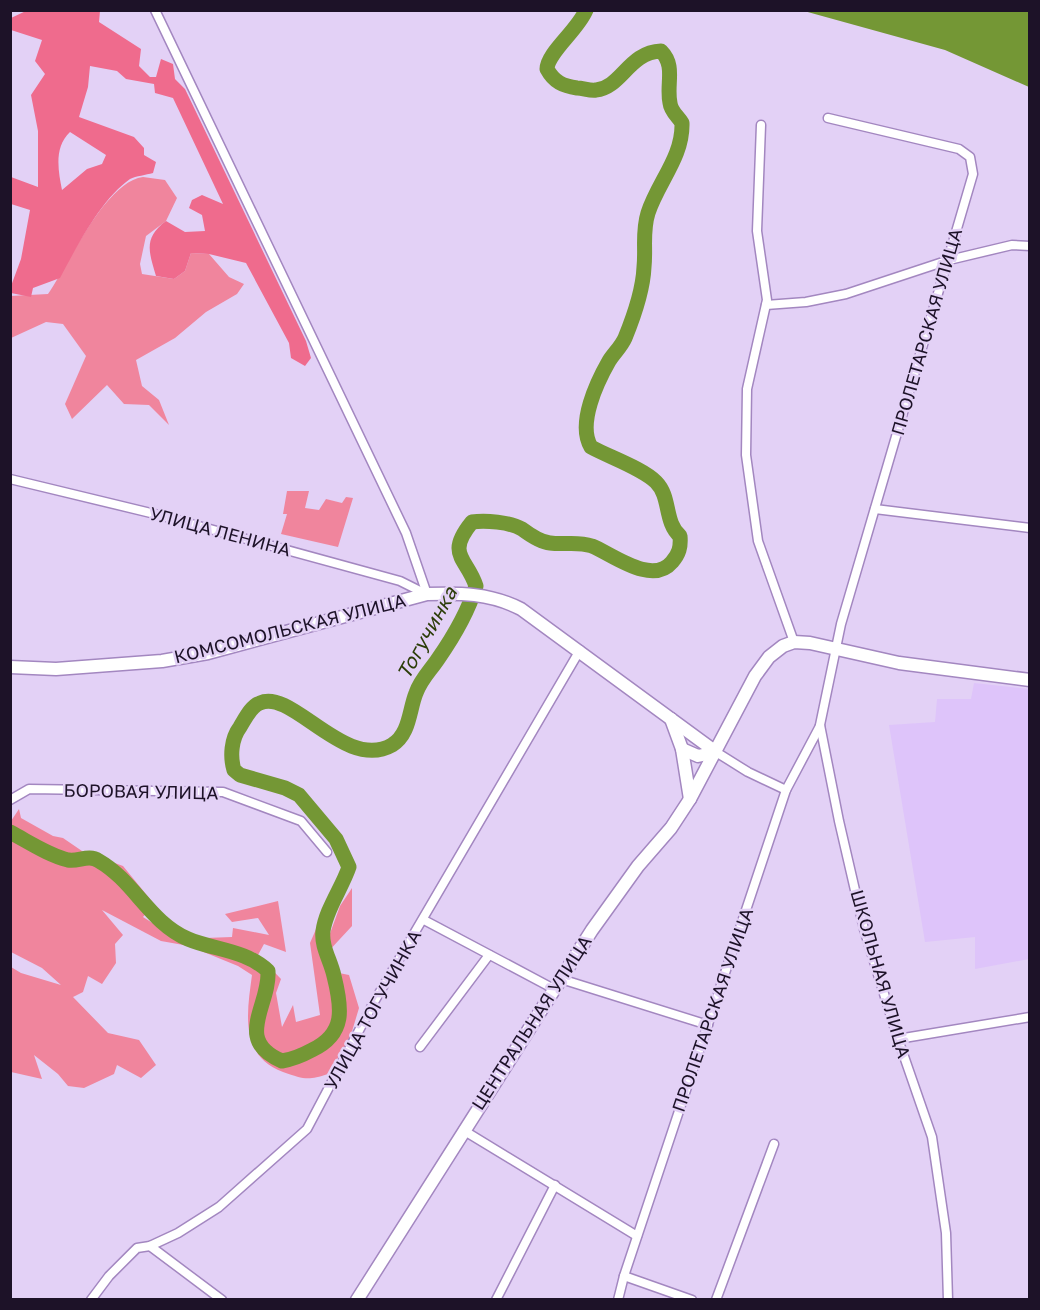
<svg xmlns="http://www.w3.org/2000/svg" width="1040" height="1310" font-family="'Golos Text',sans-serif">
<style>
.built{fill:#dec4fa}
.green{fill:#f0859d}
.forest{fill:#ef6b8d;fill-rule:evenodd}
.water{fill:#749735}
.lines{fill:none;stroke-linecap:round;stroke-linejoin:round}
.river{stroke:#749735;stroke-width:15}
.street-casing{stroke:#a387c0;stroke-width:11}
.secondary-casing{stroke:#a387c0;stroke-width:15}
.street{stroke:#fff;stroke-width:8}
.secondary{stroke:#fff;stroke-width:12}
.labels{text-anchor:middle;stroke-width:5;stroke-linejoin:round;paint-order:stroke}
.street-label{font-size:18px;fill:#1d1228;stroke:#e3d1f6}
.water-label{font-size:20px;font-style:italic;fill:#2c3d08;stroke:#e3d1f6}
</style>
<rect width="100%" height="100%" fill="#e3d1f6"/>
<polygon class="built" points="974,683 1030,689 1029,959 975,969 975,937 925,942 889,725 935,722 937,699 971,699"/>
<g class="green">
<path d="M143 177 165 180 177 198 166 221 146 236 140 264 142 274 174 279 185 271 191 253 209 254 229 277 244 284 237 294 206 312 175 338 136 360 142 386 159 400 169 425 149 405 124 404 107 385 72 419 65 404 86 356 63 324 46 322 11 338 10 296 48 294C69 264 105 182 143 177Z"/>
<polygon points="287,491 309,491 305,508 319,510 326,499 342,503 346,497 353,498 338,547 281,534 287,514 283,514"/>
<path d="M19 809 21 818 53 836 63 838 82 851 123 866 154 904 143 917 178 939 232 937 233 928 269 935 258 918 232 922 225 914 278 901 286 952 264 944 258 955 281 979 276 993 282 1027 293 1005 296 1022 320 1015 310 943 320 920V945L328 939 340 906 352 888V926L326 954 339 973 349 975 359 1008 350 1038 328 1074C307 1081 304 1079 283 1072 239 1056 247 1012 252 975L238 966 189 946 161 941 102 910 123 935 115 944 116 963 102 984 88 976 83 992 73 997 108 1033 139 1040 156 1065 141 1078 117 1065 114 1074 84 1088 68 1086 58 1074 34 1055 42 1079 11 1072V967L21 973 61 985 42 968 11 952V821Z"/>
</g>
<path class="forest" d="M28 10 100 11 99 22 141 49 139 66 150 77H156L161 59 173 64 175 79 185 89 306 341 311 358 305 366 291 358 289 343 246 263 209 254 191 253 185 271 174 279 156 276C149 252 143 238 166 221L185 232 205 231 202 215 189 208 192 200 202 195 223 204 173 98 155 93 154 84 126 79 117 71 90 66 88 87 79 117 134 137 144 148V155L156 162 153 173C146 175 136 176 130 179 101 199 76 248 60 278L33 288 31 297 11 293V286L21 259 30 210 11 204V177L38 187V131L31 95 45 74 35 61 42 40 11 30V18ZM70 132 106 155 102 164 87 169 62 190C58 170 54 147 70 132Z"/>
<polygon class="water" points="804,11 1029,11 1029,87 945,50"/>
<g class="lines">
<path class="river" d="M10 832C29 842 48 855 68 860 79 862 88 854 99 861 134 881 150 923 188 939 214 950 246 950 268 971 270 1006 233 1040 282 1061 294 1059 301 1056 312 1050 346 1034 342 1008 334 976 331 961 321 947 323 931 326 909 342 888 349 867L336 839 299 795 285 788 240 775 234 770C230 757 231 739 240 727 245 719 251 706 260 703 292 688 345 772 392 745 410 734 409 710 416 693 421 679 430 671 438 659 454 636 468 612 476 586 467 558 445 555 472 522 485 520 510 522 522 529 530 535 540 542 550 543 565 545 577 541 592 546 612 554 652 586 672 562 679 554 681 547 680 536 664 522 671 497 656 482 642 468 609 457 591 447 577 424 597 382 609 361 614 353 621 347 625 338 634 316 643 291 644 267 646 248 642 232 648 213 658 182 683 157 682 123 678 116 671 112 670 103 666 84 676 66 661 51 629 52 621 88 596 90 590 91 583 88 577 88 563 86 554 82 547 69 547 53 578 30 586 10"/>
<defs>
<g id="street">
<polyline points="155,10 406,533 427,594"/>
<polyline points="828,118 959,149 970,157 973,174 841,624 820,725 839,821 864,929 898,1039 932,1137 946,1233 948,1300"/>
<polyline points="761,125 757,231 767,300 747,389 746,455 758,541 794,642"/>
<polyline points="766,305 806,302 846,294 949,260 1012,245 1030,246"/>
<polyline points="10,479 155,514 400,581 426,594"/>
<polyline points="875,509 1030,528"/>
<polyline points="716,752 748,772 786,790"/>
<polyline points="10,800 29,789 223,792 301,821 327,852"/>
<polyline points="424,920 554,989"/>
<polyline points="561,979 708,1025"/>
<polyline points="898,1039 1030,1017"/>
<polyline points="420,1047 489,955"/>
<polyline points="463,1130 637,1236"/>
<polyline points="150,1246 222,1300"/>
<polyline points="624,1276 692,1300"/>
<polyline points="91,1300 109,1276 137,1248 150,1246 178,1233 219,1207 307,1129 374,1002 580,650"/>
<polyline points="496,1300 555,1185"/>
<polyline points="618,1300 624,1276 786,790 820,726"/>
<polyline points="716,1300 774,1144"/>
</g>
<g id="secondary">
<path d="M10 667 56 669 162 661 208 653 427 594C460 593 490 593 521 609L716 752"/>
<polyline points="671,719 682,749 690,799"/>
<polyline points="682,749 698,756 716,752"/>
<polyline points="357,1300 592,930 638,866 671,828 690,799 755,676 769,657 783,646 794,642 810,643 899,663 1030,680"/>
</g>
</defs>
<use href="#street" class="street-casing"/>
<use href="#secondary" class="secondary-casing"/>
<use href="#street" class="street"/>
<use href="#secondary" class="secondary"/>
</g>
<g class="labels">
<g class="street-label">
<text transform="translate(927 332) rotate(-74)" y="6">ПРОЛЕТАРСКАЯ УЛИЦА</text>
<text transform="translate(220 532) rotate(15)" y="6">УЛИЦА ЛЕНИНА</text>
<text transform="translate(290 629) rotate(-14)" y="6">КОМСОМОЛЬСКАЯ УЛИЦА</text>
<text transform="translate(141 792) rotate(1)" y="6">БОРОВАЯ УЛИЦА</text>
<text transform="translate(880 974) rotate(74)" y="6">ШКОЛЬНАЯ УЛИЦА</text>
<text transform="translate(373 1010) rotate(-61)" y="6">УЛИЦА ТОГУЧИНКА</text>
<text transform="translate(713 1010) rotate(-71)" y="6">ПРОЛЕТАРСКАЯ УЛИЦА</text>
<text transform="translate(532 1023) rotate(-57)" y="6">ЦЕНТРАЛЬНАЯ УЛИЦА</text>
</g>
<g class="water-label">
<text transform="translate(427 633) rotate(-61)" y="7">Тогучинка</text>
</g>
</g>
<rect width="1040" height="1310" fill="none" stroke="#1d1228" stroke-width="24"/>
</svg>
